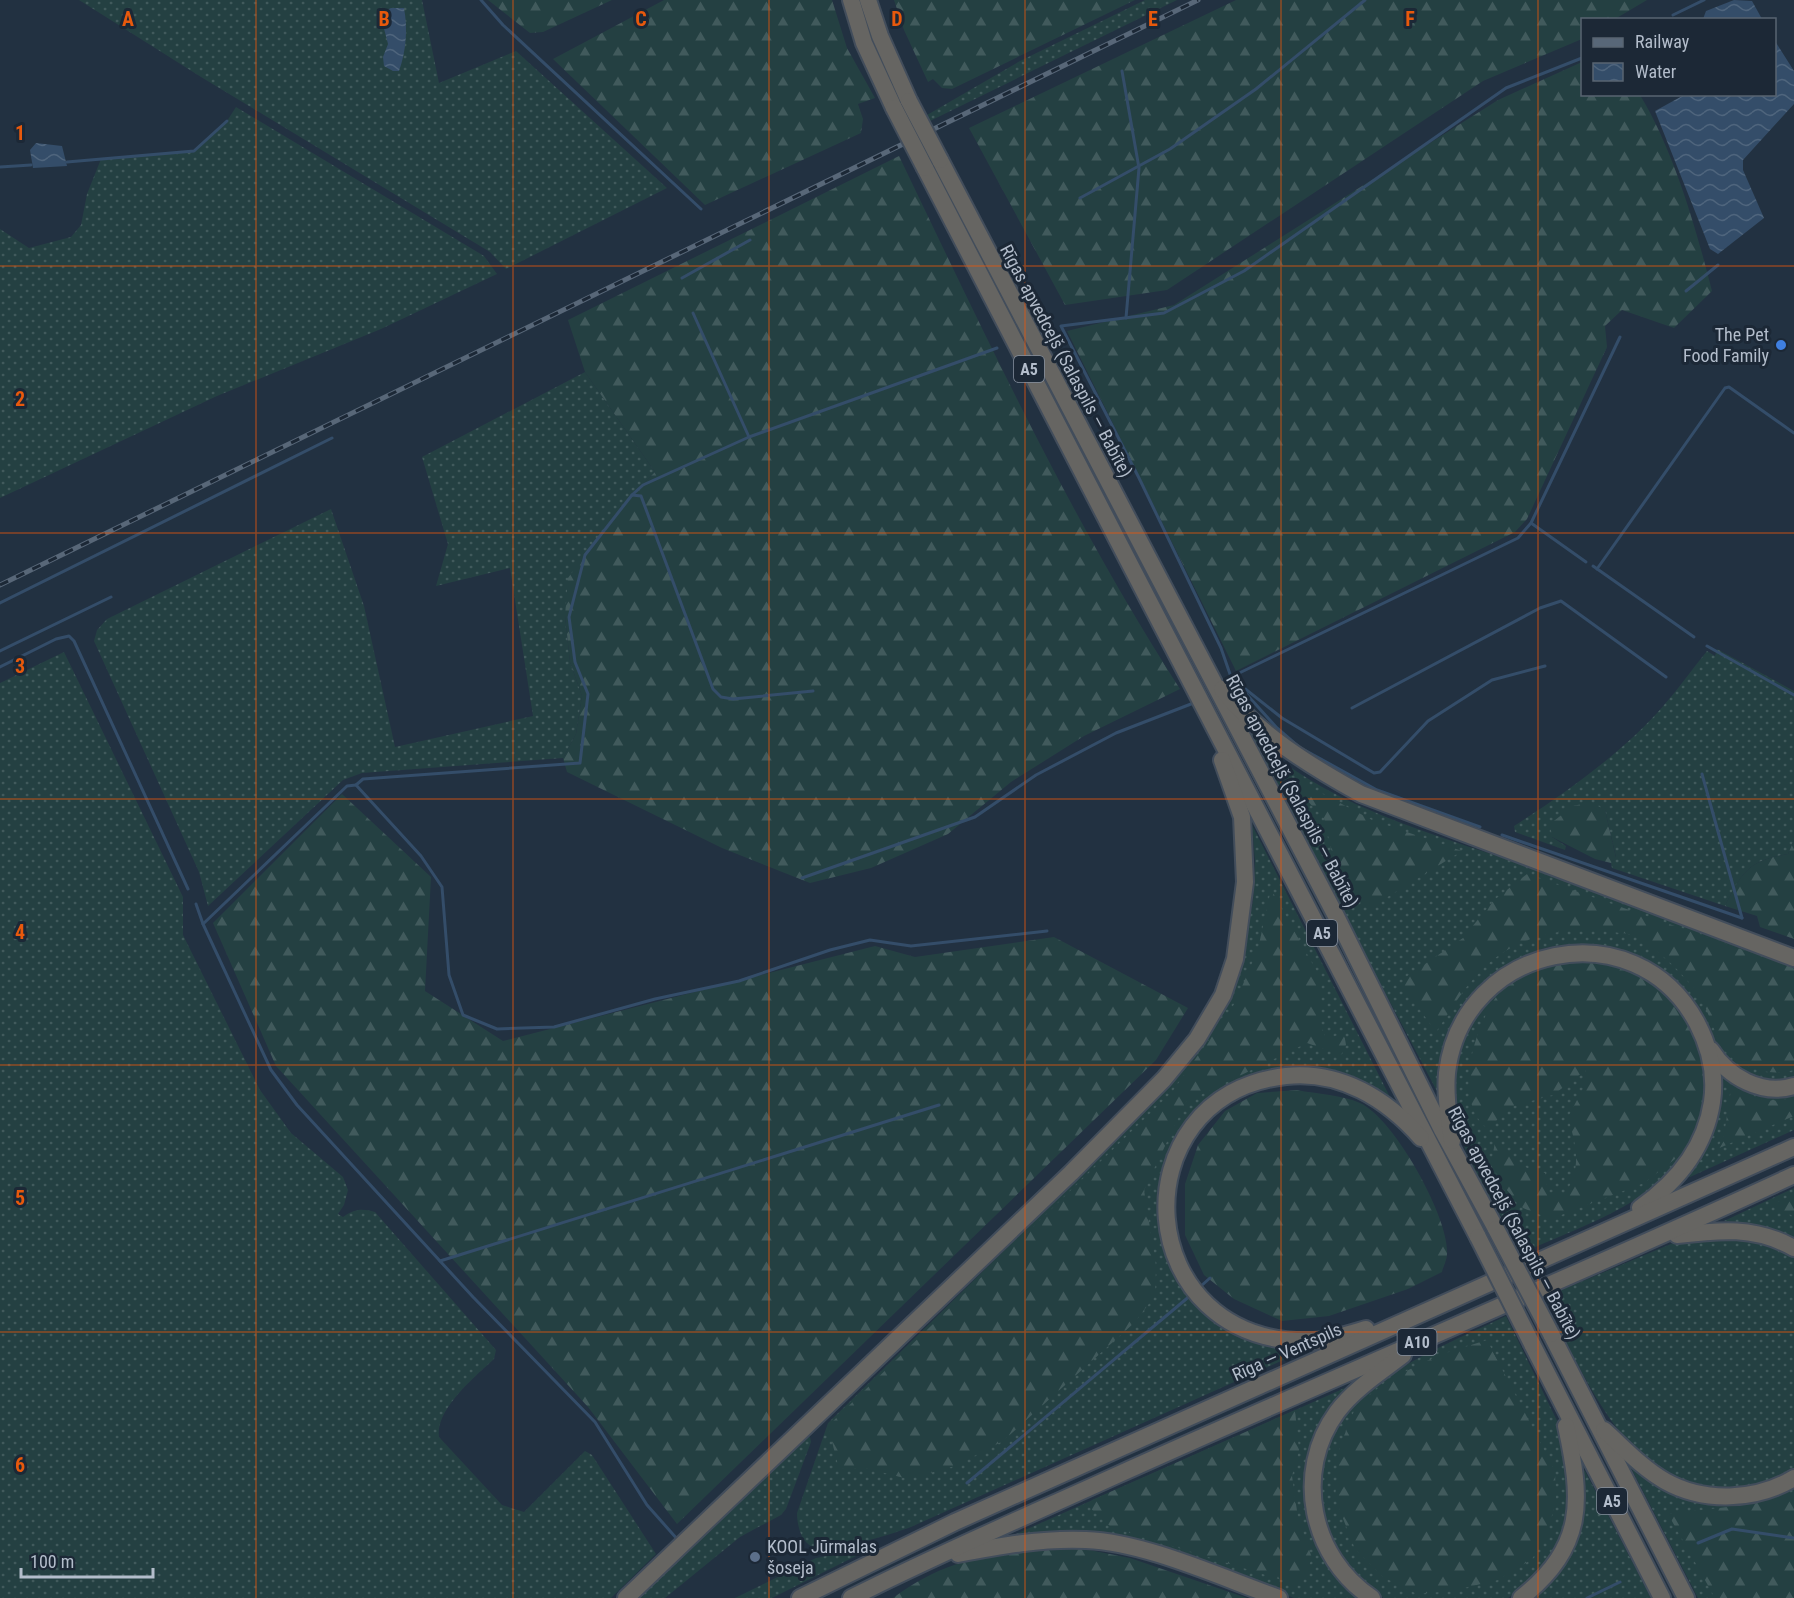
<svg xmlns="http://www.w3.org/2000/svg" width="1794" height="1598" font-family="'Roboto Condensed',sans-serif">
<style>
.grass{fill:url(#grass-dots)}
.forest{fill:url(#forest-firs)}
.water{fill:url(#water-waves)}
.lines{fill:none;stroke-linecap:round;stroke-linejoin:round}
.stream{stroke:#344d69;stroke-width:3}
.trunk-casing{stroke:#424d5b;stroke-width:20}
.trunk{stroke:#666562;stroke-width:16}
.rail-casing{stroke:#586778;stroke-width:5}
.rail{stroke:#1c2836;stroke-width:3;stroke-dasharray:9;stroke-linecap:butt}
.trunk-bridge-casing{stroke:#424d5b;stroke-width:20;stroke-linecap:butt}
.trunk-bridge{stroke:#666562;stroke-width:16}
.grid{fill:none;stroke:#e8590c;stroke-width:1.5;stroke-opacity:0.55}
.shop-dot{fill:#3f7fe0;stroke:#1c2836;stroke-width:2}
.service-dot{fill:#5c6f8a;stroke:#1c2836;stroke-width:2}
.labels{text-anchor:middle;stroke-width:6;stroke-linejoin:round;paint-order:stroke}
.shield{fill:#1c2836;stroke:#86909e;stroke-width:1.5}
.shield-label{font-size:16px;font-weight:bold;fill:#b3bdcb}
.poi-label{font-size:18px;fill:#b3bdcb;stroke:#1c2836;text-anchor:end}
.street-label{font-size:18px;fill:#b3bdcb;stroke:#1c2836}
.grid-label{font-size:20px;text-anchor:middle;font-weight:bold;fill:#e8590c;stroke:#1c2836;stroke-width:6;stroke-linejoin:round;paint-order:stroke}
</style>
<defs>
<pattern id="grass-dots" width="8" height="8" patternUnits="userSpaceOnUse" patternTransform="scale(1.5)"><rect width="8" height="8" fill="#244042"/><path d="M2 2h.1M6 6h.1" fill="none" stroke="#415a5c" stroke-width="1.8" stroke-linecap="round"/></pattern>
<pattern id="forest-firs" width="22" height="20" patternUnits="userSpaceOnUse" patternTransform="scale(1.5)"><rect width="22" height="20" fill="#244042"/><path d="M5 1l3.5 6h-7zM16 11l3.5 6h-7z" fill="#415a5c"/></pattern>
<pattern id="water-waves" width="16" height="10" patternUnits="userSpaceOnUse" patternTransform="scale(1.5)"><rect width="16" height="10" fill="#344d69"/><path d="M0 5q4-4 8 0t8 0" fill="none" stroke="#4f657d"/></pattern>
</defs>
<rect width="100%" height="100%" fill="#223141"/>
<g class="grass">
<polygon points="79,0 422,0 439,83 516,51 667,188 506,269 490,252 201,77"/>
<polygon points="1145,0 1177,0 930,121 927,115 1020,61"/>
<polygon points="236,107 484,256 497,274 381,329 217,396 0,498 0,229 29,248 71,237 81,225 87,194 101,159 194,151 227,121"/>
<polygon points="585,372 655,472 621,506 565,616 570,662 582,696 576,734 563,758 362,773 343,780 208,906 199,872 94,641 97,630 107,619 331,509 364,606 395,747 533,716 510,568 436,586 448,544 422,457"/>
<path d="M1717 649 1794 691V840L1788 854C1748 861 1743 871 1725 906L1612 868 1611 863 1616 857 1605 810 1552 837 1566 846 1565 850 1515 832 1514 826C1564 794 1625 751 1664 705 1679 688 1692 669 1707 651L1715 656Z"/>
<path d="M64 652 183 897V935L260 1090 291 1133 343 1177 348 1190 344 1205 338 1214 343 1217C354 1209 362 1208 375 1212L496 1350 494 1359C476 1376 435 1409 439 1437L502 1505 524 1512 585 1451 592 1455 656 1554 611 1598H0V683Z"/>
<path d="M1242 721C1302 803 1449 838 1542 871 1626 901 1710 931 1794 961V1079C1781 1083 1772 1081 1758 1078 1709 1067 1711 1009 1674 982 1664 974 1648 970 1637 965 1623 959 1609 950 1595 947 1540 934 1483 972 1457 1017 1444 1041 1444 1071 1440 1097Z"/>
<path d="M1252 825 1393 1103C1373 1098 1289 1069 1275 1071 1179 1084 1132 1197 1178 1278 1185 1290 1195 1306 1206 1313 1213 1318 1225 1320 1232 1322 1258 1331 1284 1340 1310 1348L911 1527C893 1534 828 1554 811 1546 800 1540 797 1523 797 1513L828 1423 1120 1137 1159 1096 1198 1047 1241 961 1253 901 1255 861Z"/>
<path d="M1506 980 1704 1059C1705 1072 1707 1087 1705 1100 1694 1193 1594 1220 1522 1253 1485 1183 1425 1117 1466 1030 1474 1013 1493 995 1506 980Z"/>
<polygon points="1722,1075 1794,1093 1794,1130 1690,1177 1686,1176"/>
<path d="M1794 1188V1240C1771 1229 1750 1223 1724 1221Z"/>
<path d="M1738 1235 1794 1257V1471C1781 1476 1766 1485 1752 1488 1743 1490 1733 1488 1724 1488 1635 1489 1596 1397 1559 1330L1561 1329 1545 1297 1685 1238Z"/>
<path d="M1506 1316 1564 1435 1571 1509 1562 1536 1549 1560 1532 1582 1508 1598H1384C1356 1586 1330 1551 1324 1521 1301 1396 1415 1360 1506 1316Z"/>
<polygon points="1347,1387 1331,1407 1307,1495 1361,1598 1294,1598 1204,1564 1075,1533 1016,1534"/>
<polygon points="810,1437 811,1442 786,1509 781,1515 740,1537 665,1598 639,1598 802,1438"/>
<polygon points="1632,1465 1690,1497 1794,1486 1794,1598 1698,1598 1630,1466"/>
<polygon points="1583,1470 1585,1471 1651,1598 1531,1598 1582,1509"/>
<polygon points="863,1549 868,1550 772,1598 735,1598 816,1558"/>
</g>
<g class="forest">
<polygon points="488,0 612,0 543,32 530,33"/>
<polygon points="664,0 832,0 847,48 875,98 858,104 863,119 861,133 705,205 553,59"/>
<polygon points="894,0 1135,0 952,89 942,88 933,79 928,82 904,30"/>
<polygon points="1236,0 1647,0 1615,19 1582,20 1582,39 1483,81 1167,290 1065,305 969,128"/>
<path d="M1582 62V94L1640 95C1674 151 1696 228 1712 291L1674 328 1622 310 1605 326 1607 347 1527 519 1515 532 1236 671 1067 331 1174 305 1498 100Z"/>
<path d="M899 156C986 337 1071 520 1180 689L1084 736 1011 782 948 834 871 868 810 883 722 848 567 772 563 758 576 734 582 696 570 662 565 616 568 578 621 506 655 472 585 372 568 320Z"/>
<polygon points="1291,777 1372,820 1462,851 1368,909 1332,853 1324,818 1293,786"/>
<polygon points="342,794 431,877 425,991 503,1041 875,946 915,957 1054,937 1188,1008 1156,1060 677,1524 588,1407 276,1066 213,923"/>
<polygon points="1591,802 1605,810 1616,858 1611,863 1595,859 1552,837 1550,824 1573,806"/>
<path d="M1794 840V939L1760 927 1757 916 1725 906C1743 871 1748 861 1788 854Z"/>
<path d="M1527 874 1794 968V1070C1768 1077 1743 1069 1725 1048 1712 1032 1709 1008 1696 991 1681 971 1656 948 1635 936 1629 933 1619 933 1613 932 1565 925 1512 936 1479 973 1462 990 1449 1013 1436 1032L1405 989 1403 979 1463 938 1493 901Z"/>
<polygon points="1271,889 1321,979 1319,1019 1326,1039 1344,1033 1346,1045 1341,1055 1307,1043 1186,1102 1144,1190 1156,1266 1155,1296 1134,1323 1003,1441 955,1466 908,1479 865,1468 839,1469 828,1426 1172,1092 1235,1003 1258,949"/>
<path d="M1575 957 1633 970 1675 1000 1701 1044 1704 1080 1698 1132 1675 1159 1644 1183 1551 1219 1523 1208 1505 1188 1491 1165 1495 1142 1527 1168 1545 1173 1548 1192 1564 1196C1582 1167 1577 1149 1568 1117L1584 1087 1586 1070 1553 1095 1510 1107 1488 1129C1448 1099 1478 1013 1507 983 1523 966 1553 963 1575 957Z"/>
<path d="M1732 1083C1749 1100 1771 1104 1794 1098V1116L1717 1149 1724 1135Z"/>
<path d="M1297 1090C1317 1094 1343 1095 1360 1103 1394 1118 1450 1219 1447 1254 1447 1260 1443 1267 1442 1272L1408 1289 1329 1316 1282 1321 1234 1299 1204 1275 1185 1235V1184L1198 1145 1225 1111 1257 1093Z"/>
<polygon points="1794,1195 1794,1217 1773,1204"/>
<polygon points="1487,1340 1555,1471 1556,1500 1546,1538 1532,1559 1498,1580 1451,1591 1417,1594 1383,1577 1355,1549 1335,1498 1340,1446 1356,1406 1388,1380 1439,1355"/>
<polygon points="1295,1410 1299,1450 1292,1476 1298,1518 1312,1558 1301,1586 1111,1527 1089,1507 1092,1500"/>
<polygon points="1794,1492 1794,1598 1715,1598 1668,1514 1753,1504"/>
<path d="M1064 1545 1130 1558 1247 1598H893C950 1555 997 1554 1064 1545Z"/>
</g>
<g class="water">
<polygon points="1734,0 1752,1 1762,19 1703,19 1706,11"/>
<path d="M391 8H404C408 29 406 52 399 71H393L384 66 383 57 388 44 380 13Z"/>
<polygon points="1775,41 1794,71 1794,104 1743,160 1743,170 1764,218 1718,254 1710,249 1655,111 1684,95 1774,94"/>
<polygon points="36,143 62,146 67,166 33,168 30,150"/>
</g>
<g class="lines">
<g class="stream">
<polyline points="481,0 503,25 701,209"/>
<polyline points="1673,15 1704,0"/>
<polyline points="1122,71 1139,168 1126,318"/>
<polyline points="67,162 194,151 227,121"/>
<polyline points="0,167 31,165"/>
<polyline points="1080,198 1170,149 1256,89 1365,0"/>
<polyline points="682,278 750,240"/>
<polyline points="1686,291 1718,265"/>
<polyline points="693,313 749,437"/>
<polyline points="997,348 749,437 643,485 632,495 585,555 569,617 575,662 588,694 580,763 363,779 356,785 421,856 442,887 449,975 463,1015 497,1029 554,1027 655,999 739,981 830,950 870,940 911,946 1047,931"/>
<polyline points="632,495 641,496 713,689 721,697 733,699 813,691"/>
<polyline points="1531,523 1586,562"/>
<polyline points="1593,566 1694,637"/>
<polyline points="1597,569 1725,388 1729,387 1794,433"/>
<polyline points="0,603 332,438"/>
<polyline points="1707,646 1794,695"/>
<polyline points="0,651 111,597"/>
<polyline points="0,667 56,639 69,636 74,641 188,889"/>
<polyline points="1231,677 1518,538 1531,523 1620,337"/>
<polyline points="1239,684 1282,718 1374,773 1380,772 1428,721 1492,680 1545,666"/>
<polyline points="1352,708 1540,608 1561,601 1666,677"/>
<polyline points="1702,774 1742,918"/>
<polyline points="356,785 347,786 203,924 271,1070 297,1105 473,1297 595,1422 647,1505 678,1540"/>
<polyline points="1480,827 1377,790 1299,747 1277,728 1231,677 1221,648 1139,478 1061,326 1164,313 1244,271 1506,88 1582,58"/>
<polyline points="1502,835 1742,918"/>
<polyline points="802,878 975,817 1036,775 1116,733 1191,704"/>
<polyline points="196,904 203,924"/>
<polyline points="440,1261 939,1105"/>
<polyline points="1201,1286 1210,1278"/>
<polyline points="967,1483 1191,1295"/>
<polyline points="1698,1543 1732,1529 1794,1538"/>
<polyline points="1587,1598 1620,1582"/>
</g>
<defs>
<g id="trunk">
<polyline points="851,0 864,43 894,108"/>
<polyline points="868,0 880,36 909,101"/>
<polyline points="940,160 1336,916 1442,1130 1496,1229"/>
<polyline points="925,168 1478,1237"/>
<path d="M1222 689C1258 734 1312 767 1361 794L1794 958"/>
<path d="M1711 1050C1728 1077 1762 1096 1794 1086"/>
<path d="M1452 1141C1449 1118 1445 1096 1447 1073 1462 943 1636 908 1697 1023 1710 1048 1716 1075 1712 1102 1705 1148 1677 1182 1640 1208"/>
<path d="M1677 1235C1719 1230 1755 1226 1794 1248"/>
<path d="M1366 1329C1349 1334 1331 1340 1313 1341 1129 1347 1116 1095 1286 1076 1340 1070 1387 1099 1421 1138"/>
<polyline points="1551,1334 1686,1598"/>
<polyline points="1532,1344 1662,1598"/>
<path d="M1604 1430C1623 1447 1642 1468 1665 1481 1704 1503 1756 1501 1794 1478"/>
<path d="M958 1554C1000 1546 1042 1538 1086 1540 1145 1542 1222 1578 1279 1598"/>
<polyline points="626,1598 1071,1173 1164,1079 1197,1039 1223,995 1235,959 1245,882 1242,817 1222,760"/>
<polyline points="800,1598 955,1522 1794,1147"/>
<path d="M851 1598C938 1554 1027 1516 1115 1476 1341 1374 1569 1279 1794 1175"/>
<path d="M1372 1598C1311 1558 1293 1472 1337 1412 1354 1389 1381 1372 1403 1355"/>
<path d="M1521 1598C1586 1546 1582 1500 1566 1426"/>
</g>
</defs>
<use href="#trunk" class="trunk-casing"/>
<use href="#trunk" class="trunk"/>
<defs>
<polyline id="rail" points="0,585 1198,0"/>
</defs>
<use href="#rail" class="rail-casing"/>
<use href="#rail" class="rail"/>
<defs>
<g id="trunk-bridge">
<polyline points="909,101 940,160"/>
<polyline points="894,108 925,168"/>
<polyline points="1496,1229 1551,1334"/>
<polyline points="1478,1237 1532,1344"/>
</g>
</defs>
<use href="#trunk-bridge" class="trunk-bridge-casing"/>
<use href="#trunk-bridge" class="trunk-bridge"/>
</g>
<path class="grid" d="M256 0V1598M513 0V1598M769 0V1598M1025 0V1598M1281 0V1598M1538 0V1598M0 266H1794M0 533H1794M0 799H1794M0 1065H1794M0 1332H1794"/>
<circle class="shop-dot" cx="1781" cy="345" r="6"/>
<circle class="service-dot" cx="755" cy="1557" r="6"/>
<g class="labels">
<g class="shield">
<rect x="1014" y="356" width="30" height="26" rx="4.5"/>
<rect x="1307" y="920" width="30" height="26" rx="4.5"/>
<rect x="1397.5" y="1329" width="39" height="26" rx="4.5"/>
<rect x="1597" y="1488" width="30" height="26" rx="4.5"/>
</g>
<g class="shield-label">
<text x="1029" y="375">A5</text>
<text x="1322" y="939">A5</text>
<text x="1417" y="1348">A10</text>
<text x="1612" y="1507">A5</text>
</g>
<g class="poi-label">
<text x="1769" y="341">The Pet<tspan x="1769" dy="21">Food Family</tspan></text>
<text x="767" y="1553" text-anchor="start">KOOL Jūrmalas<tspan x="767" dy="21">šoseja</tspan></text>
</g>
<g class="street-label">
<text transform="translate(1066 361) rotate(62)" y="6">Rīgas apvedceļš (Salaspils — Babīte)</text>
<text transform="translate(1292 791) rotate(62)" y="6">Rīgas apvedceļš (Salaspils — Babīte)</text>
<text transform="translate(1514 1223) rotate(62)" y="6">Rīgas apvedceļš (Salaspils — Babīte)</text>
<text transform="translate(1287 1352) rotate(-24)" y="6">Rīga — Ventspils</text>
</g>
</g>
<g class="grid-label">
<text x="128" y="26">A</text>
<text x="384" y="26">B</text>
<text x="641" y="26">C</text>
<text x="897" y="26">D</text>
<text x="1153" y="26">E</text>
<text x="1410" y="26">F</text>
<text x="20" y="140">1</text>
<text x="20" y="406">2</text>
<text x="20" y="673">3</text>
<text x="20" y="939">4</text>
<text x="20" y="1205">5</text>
<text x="20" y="1472">6</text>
</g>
<rect x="1581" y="18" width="195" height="78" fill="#1c2836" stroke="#586472" stroke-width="1.5"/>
<rect x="1593" y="38" width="30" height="9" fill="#586778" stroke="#586472" stroke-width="1.5"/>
<text x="1635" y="48" font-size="18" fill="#b3bdcb">Railway</text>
<rect x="1593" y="63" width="30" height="18" fill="url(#water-waves)" stroke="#586472" stroke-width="1.5"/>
<text x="1635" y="78" font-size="18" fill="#b3bdcb">Water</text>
<path d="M21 1568v9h132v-9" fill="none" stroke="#b3bdcb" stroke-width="3"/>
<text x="30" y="1568" font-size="18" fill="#b3bdcb" stroke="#1c2836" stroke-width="4.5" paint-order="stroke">100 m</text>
</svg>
